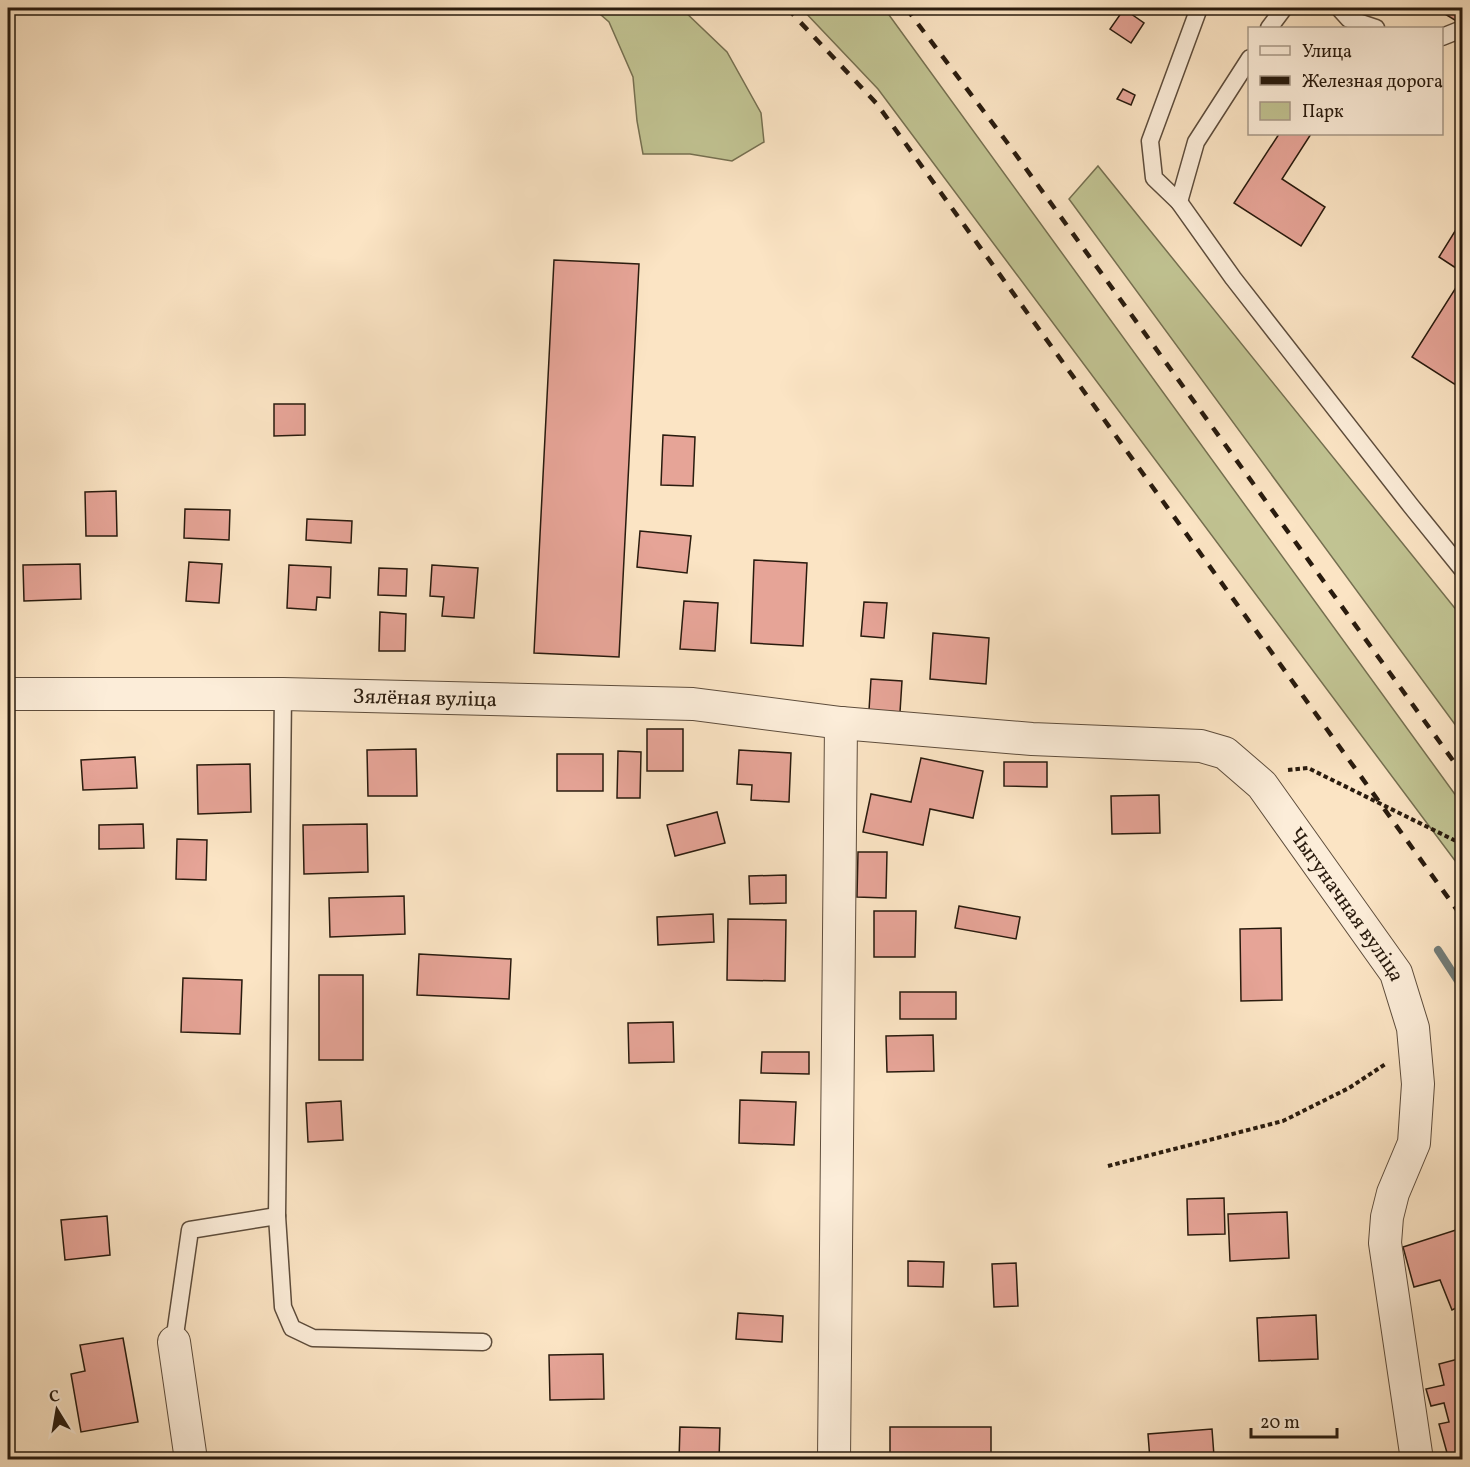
<svg xmlns="http://www.w3.org/2000/svg" width="1470" height="1467" font-family="Vollkorn,serif">
<style>
.green{fill:#c1c392;stroke:#756f50;stroke-width:1.5}
.lines{fill:none;stroke-linecap:round;stroke-linejoin:round}
.stream{stroke:#727c78;stroke-width:8}
.building{fill:#e6a497;stroke:#291b0e;stroke-width:1.5}
.lane-casing{stroke:#5e4d3c;stroke-width:19}
.street-casing{stroke:#5e4d3c;stroke-width:34}
.path{stroke:#291b0e;stroke-width:4;stroke-dasharray:4.5 3;stroke-linecap:butt}
.lane{stroke:#fcedd9;stroke-width:16}
.street{stroke:#fcedd9;stroke-width:32}
.rail{stroke:#291b0e;stroke-width:4.5;stroke-dasharray:10 10;stroke-linecap:butt}
.labels{text-anchor:middle;stroke-width:4.5;stroke-linejoin:round;paint-order:stroke}
.street-label{font-size:21px;fill:#291b0e;stroke:#fcedd9}
</style>
<rect width="100%" height="100%" fill="#fbe4c4"/>
<filter id="stains"><feTurbulence type="fractalNoise" baseFrequency=".00333" numOctaves="4"/><feColorMatrix values="0 0 0 0 .2 0 0 0 0 .09 0 0 0 0 .02 0 0 0 .5 -.17"/></filter>
<radialGradient id="worn" r=".72"><stop offset=".6" stop-color="#630" stop-opacity="0"/><stop offset="1" stop-color="#630" stop-opacity=".3"/></radialGradient>
<g class="green">
<polygon points="593,8 681,8 727,52 761,113 764,142 732,161 690,154 643,154 637,121 633,77 609,22"/>
<polygon points="801,8 884,8 1462,804 1462,870 878,89"/>
<polygon points="1098,166 1462,617 1462,734 1069,199"/>
</g>
<g class="lines">
<polyline class="stream" points="1438,950 1462,987"/>
</g>
<g class="building">
<polygon points="1435,8 1462,8 1462,15 1458,22"/>
<polygon points="1124,9 1144,23 1131,43 1110,29"/>
<polygon points="1123,89 1135,95 1131,105 1117,99"/>
<polygon points="1279,134 1311,134 1282,179 1325,207 1301,246 1234,203"/>
<polygon points="1462,220 1462,272 1439,257"/>
<polygon points="554,260 639,264 619,657 534,653"/>
<polygon points="1462,278 1462,389 1412,357"/>
<polygon points="274,404 305,404 305,435 274,436"/>
<polygon points="663,435 695,437 693,486 661,485"/>
<polygon points="116,491 117,536 86,536 85,492"/>
<polygon points="185,509 230,510 229,540 184,538"/>
<polygon points="307,519 352,521 351,543 306,540"/>
<polygon points="640,531 691,536 687,573 637,567"/>
<polygon points="754,560 807,563 803,646 751,643"/>
<polygon points="189,562 222,564 219,603 186,601"/>
<polygon points="80,564 81,599 24,601 23,565"/>
<polygon points="289,565 331,567 330,598 317,597 316,610 287,608"/>
<polygon points="432,565 478,568 474,618 442,616 444,597 430,596"/>
<polygon points="379,568 407,569 406,596 378,595"/>
<polygon points="684,601 718,603 715,651 680,649"/>
<polygon points="864,602 887,603 884,638 861,636"/>
<polygon points="380,612 406,614 405,651 379,651"/>
<polygon points="933,633 989,638 986,684 930,679"/>
<polygon points="871,679 902,681 900,712 869,710"/>
<rect x="647" y="729" width="36" height="42"/>
<polygon points="416,749 417,796 368,796 367,750"/>
<polygon points="739,750 791,753 789,802 751,800 752,785 737,784"/>
<polygon points="618,751 641,752 640,798 617,798"/>
<rect x="557" y="754" width="46" height="37"/>
<polygon points="135,757 137,788 83,790 81,760"/>
<polygon points="921,758 983,771 973,818 930,809 923,845 863,832 871,794 911,802"/>
<polygon points="1004,762 1047,762 1047,787 1004,786"/>
<polygon points="250,764 251,812 198,814 197,765"/>
<polygon points="1159,795 1160,833 1112,834 1111,796"/>
<polygon points="717,812 725,843 675,856 667,825"/>
<polygon points="143,824 144,848 99,849 99,825"/>
<polygon points="367,824 368,872 304,874 303,825"/>
<polygon points="177,839 207,840 206,880 176,879"/>
<polygon points="858,852 887,852 886,898 857,897"/>
<polygon points="786,875 786,903 750,904 749,876"/>
<polygon points="404,896 405,934 330,937 329,898"/>
<polygon points="959,906 1020,917 1016,939 955,928"/>
<polygon points="874,911 916,911 915,957 874,957"/>
<polygon points="713,914 714,942 658,945 657,917"/>
<polygon points="728,919 786,920 785,981 727,980"/>
<polygon points="1281,928 1282,1000 1241,1001 1240,929"/>
<polygon points="419,954 511,959 509,999 417,995"/>
<rect x="319" y="975" width="44" height="85"/>
<polygon points="183,978 242,980 240,1034 181,1032"/>
<rect x="900" y="992" width="56" height="27"/>
<polygon points="673,1022 674,1062 629,1063 628,1023"/>
<polygon points="933,1035 934,1071 887,1072 886,1036"/>
<polygon points="762,1052 809,1052 809,1074 761,1073"/>
<polygon points="740,1100 796,1102 794,1145 739,1143"/>
<polygon points="341,1101 343,1140 308,1142 306,1103"/>
<polygon points="1224,1198 1225,1234 1188,1235 1187,1199"/>
<polygon points="1287,1212 1289,1258 1230,1261 1228,1214"/>
<polygon points="107,1216 110,1255 65,1260 61,1220"/>
<polygon points="1462,1228 1462,1305 1452,1310 1440,1280 1414,1287 1403,1247"/>
<polygon points="908,1261 944,1262 943,1287 908,1286"/>
<polygon points="1016,1263 1018,1306 994,1307 992,1264"/>
<polygon points="738,1313 783,1316 782,1342 736,1339"/>
<polygon points="1316,1315 1318,1359 1259,1361 1257,1318"/>
<polygon points="123,1338 138,1422 81,1432 71,1374 85,1371 80,1345"/>
<polygon points="603,1354 604,1399 550,1400 549,1355"/>
<polygon points="1462,1358 1462,1460 1449,1460 1439,1424 1449,1422 1444,1403 1431,1406 1426,1389 1444,1385 1439,1364"/>
<polygon points="680,1427 720,1428 719,1460 679,1460"/>
<rect x="890" y="1427" width="101" height="33"/>
<polygon points="1212,1429 1214,1456 1199,1458 1199,1460 1150,1460 1148,1434"/>
</g>
<g class="lines">
<defs>
<g id="lane">
<polyline points="1199,8 1150,141 1154,178 1179,202 1233,278 1411,506 1462,569"/>
<polyline points="1339,8 1349,19 1376,28"/>
<polyline points="1269,28 1284,8"/>
<polyline points="1442,37 1462,29"/>
<polyline points="1179,202 1196,142 1250,58"/>
<polyline points="283,694 277,1216 283,1307 292,1328 313,1338 483,1342"/>
<polyline points="174,1342 190,1230 277,1216"/>
</g>
<g id="street">
<path id="s1" d="M8 694H283L693 704 841 723 1032 739 1201 746 1225 753 1262 785 1396 973 1413 1028 1418 1084 1414 1143 1393 1193 1387 1217 1385 1243 1417 1460"/>
<polyline points="174,1342 191,1460"/>
<polyline points="834,1460 841,723"/>
</g>
</defs>
<use href="#lane" class="lane-casing"/>
<use href="#street" class="street-casing"/>
<g class="path">
<polyline points="1288,770 1308,768 1462,844"/>
<polyline points="1108,1166 1283,1121 1349,1088 1387,1063"/>
</g>
<use href="#lane" class="lane"/>
<use href="#street" class="street"/>
<g class="rail">
<polyline points="787,8 877,104 1462,917"/>
<polyline points="906,8 1006,141 1462,773"/>
</g>
</g>
<g class="labels">
<g class="street-label">
<text dy="7" stroke="none"><textPath href="#s1" startOffset="417">Зялёная вуліца</textPath></text>
<text dy="7" stroke="none"><textPath href="#s1" startOffset="1416">Чыгуначная вуліца</textPath></text>
</g>
</g>
<rect width="1470" height="1467" fill="none" stroke="#fbe4c4" stroke-width="30"/>
<rect x="9" y="9" width="1452" height="1449" fill="none" stroke="#291b0e" stroke-width="3"/>
<rect x="15" y="15" width="1440" height="1437" fill="none" stroke="#291b0e" stroke-width="1.5"/>
<rect x="1248" y="27" width="195" height="108" fill="#fcedd9" stroke="#a89988" stroke-width="1.5"/>
<rect x="1260" y="46" width="30" height="9" fill="#fcedd9" stroke="#a89988" stroke-width="1.5"/>
<text x="1302" y="57" font-size="18" fill="#291b0e">Улица</text>
<rect x="1260" y="76" width="30" height="9" fill="#291b0e" stroke="#a89988" stroke-width="1.5"/>
<text x="1302" y="87" font-size="18" fill="#291b0e">Железная дорога</text>
<rect x="1260" y="102" width="30" height="18" fill="#c1c392" stroke="#a89988" stroke-width="1.5"/>
<text x="1302" y="117" font-size="18" fill="#291b0e">Парк</text>
<g transform="translate(57 1410) rotate(349)" stroke="#fcedd9" stroke-width="4.5" paint-order="stroke">
<path d="M0-4.5L10 22L0 15L-10 22Z" fill="#291b0e"/>
<text y="-9" font-size="16" font-weight="bold" text-anchor="middle" fill="#291b0e">С</text>
</g>
<path d="M1251 1428v9h86v-9" fill="none" stroke="#291b0e" stroke-width="3"/>
<text x="1260" y="1428" font-size="18" fill="#291b0e" stroke="#fcedd9" stroke-width="4.5" paint-order="stroke">20 m</text>
<rect width="100%" height="100%" filter="url(#stains)"/>
<rect width="100%" height="100%" fill="url(#worn)"/>
</svg>
